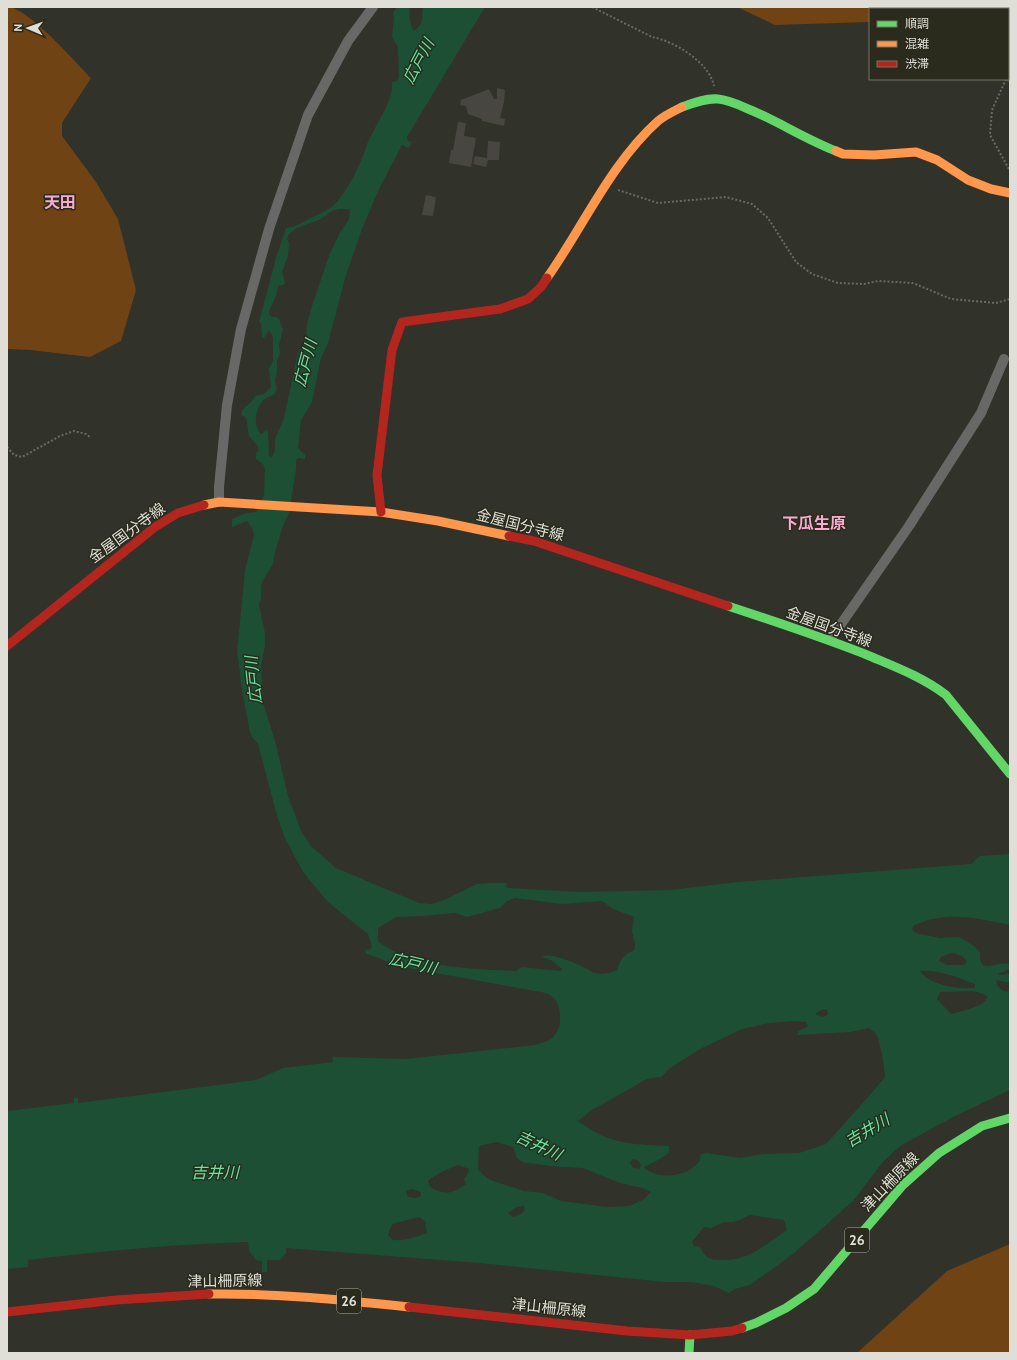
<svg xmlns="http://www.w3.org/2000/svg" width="1017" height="1360" font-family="Cabin,'Noto Sans JP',sans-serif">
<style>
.green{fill:#6f4314}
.water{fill:#1d4f35;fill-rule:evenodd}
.building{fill:#474640}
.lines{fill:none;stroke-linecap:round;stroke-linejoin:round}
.path{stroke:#696966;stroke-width:2;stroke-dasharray:2 2;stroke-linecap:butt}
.street{stroke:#686966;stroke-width:10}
.fast{stroke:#63d668;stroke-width:9}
.slow{stroke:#ff974d;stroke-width:9}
.jam{stroke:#b3261e;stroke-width:9}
.labels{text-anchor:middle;stroke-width:3;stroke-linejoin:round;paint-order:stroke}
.shield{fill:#2a2b1d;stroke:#a9a99f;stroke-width:1}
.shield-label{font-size:14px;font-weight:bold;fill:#dfdfd7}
.street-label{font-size:15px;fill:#dfdfd7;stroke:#2a2b1d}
.water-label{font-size:16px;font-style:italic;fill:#61e9a3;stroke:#2a2b1d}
.neighbourhood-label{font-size:16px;font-weight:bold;fill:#f7abd0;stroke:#2a2b1d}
</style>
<rect width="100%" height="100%" fill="#31322a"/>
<g class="green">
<path d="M7 7C28 7 75 62 91 78L62 123V136L96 182 118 219 136 290 121 341 90 357 30 350 7 349Z"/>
<polygon points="737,7 1010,7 1010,83 1003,79 1008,79 1008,9 870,9 870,22 775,25"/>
<polygon points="1010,1244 1010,1353 857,1353 947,1271"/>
</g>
<path class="water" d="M397 7H410C409 15 409 24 414 31 425 23 421 19 423 7H485L407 137 408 141 412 142 409 148 402 145 379 189 362 229 346 275 328 343 321 358 312 402 301 420 298 448 305 455V459L298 458 296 460V469L289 513 283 526 275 552 273 564 263 580 261 586V600L259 605 265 633V646L261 665 263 703 275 741 288 796 301 831 311 846 336 868 419 903 431 904 444 900 477 884 489 883H506L507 888 581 892 671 890 738 882 971 864 980 856 1010 854V925C977 918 945 910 913 926L912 929 915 933 940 938 959 937 974 946 980 952C979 976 994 961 1010 964V969L998 974 999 975 1010 974V983L996 980C997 987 1002 993 1010 991V1090L955 1116 900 1146 882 1163 853 1201 793 1254 750 1285 735 1289 729 1293 714 1286 692 1282H665L480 1263 286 1248V1253L280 1260H267V1272H262V1261L256 1260 249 1251 248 1242C174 1244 101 1251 28 1260V1267L7 1269V1111L74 1103V1098H78V1103L256 1080 283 1068 333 1062 332 1057 406 1059 535 1045C540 1043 548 1042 552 1038 563 1030 562 1007 554 998 552 996 548 994 546 993L403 967 367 954 364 950 370 949 372 947 368 934 328 902 303 872 284 836 276 812 258 744 252 737 249 728 241 684 239 664 237 652 245 570 254 535 253 530 247 521 232 527V519L246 513 256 512 264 495 265 469 263 464 256 459V453L259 450 257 445 249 436 246 417 241 415 242 410 252 401 255 396 264 394 271 387 269 368 273 361V337L269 330 264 338 262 337 261 324 259 322 276 258 286 228C293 228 303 222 309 219 317 215 326 211 333 206 345 195 357 171 363 156 366 149 367 142 371 136 379 119 393 101 392 82L397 81 399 77 398 47 392 37 394 18 393 13ZM339 209H348L350 210 349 219 339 234 329 256 313 303 307 323 306 342 298 353 284 418 275 439V451L272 457 269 456 268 433 267 430 261 434C253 426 255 412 261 403 264 398 271 396 275 394L277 388 275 381 277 372V360L280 354 279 345 283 329 279 319 276 317H272L269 314C270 306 274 302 276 295 278 291 277 288 279 285H283L285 283 282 272 288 256 289 243 287 239 289 234 297 228 321 219 332 211ZM515 898 562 904 602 901 613 909 634 917 632 931 635 945 634 951C624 953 620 961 617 970 611 973 601 975 595 973 593 973 591 971 589 970 580 965 550 951 542 957L551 960 562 969 560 971 522 967 516 971C476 969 409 968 378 941V928L396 917 422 916 455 913 467 917 500 908 507 901ZM951 953C959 954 963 955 967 962L964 965H947L939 961 941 957ZM920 971C936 969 960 978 975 984V988C959 989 930 986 920 971ZM974 991 985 995 988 997C986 999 985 1001 983 1003 980 1006 957 1013 951 1014L937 999 940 992ZM827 1009 828 1014C823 1018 821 1017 815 1014L821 1010ZM794 1021 806 1022 808 1026 799 1031 797 1035 850 1032 869 1028C871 1030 874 1031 876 1034 881 1044 884 1066 885 1077L869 1096 826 1144 799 1153 763 1154 740 1158 706 1153 700 1155V1161C697 1164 692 1169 688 1171 676 1177 653 1178 644 1167L658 1160 669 1153V1146C647 1145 624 1145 603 1136 594 1132 586 1126 578 1121L592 1110 647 1079 661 1077 669 1069 700 1049 742 1029 769 1023ZM497 1142 513 1147 517 1158 522 1162 550 1166 583 1168 620 1183 642 1188 651 1192 644 1199 630 1206 607 1207 561 1201 543 1193 524 1191 490 1180 479 1171 478 1165 479 1146ZM633 1159 639 1161 641 1166 639 1169 632 1167 630 1162ZM458 1165 469 1169 467 1175 464 1179 466 1184C453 1194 445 1195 431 1188L428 1181C437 1173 448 1169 458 1165ZM412 1189 421 1192V1196L416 1198 408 1197 406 1191ZM524 1206 525 1210 521 1214 513 1217 508 1213 517 1207ZM750 1215 784 1220 787 1230C767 1244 748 1261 722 1260 710 1260 706 1259 700 1247L694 1246 692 1242 704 1227 711 1228 724 1222H734ZM419 1217 425 1221 427 1233C415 1237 406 1241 393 1240L388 1235 392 1224Z"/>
<g class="building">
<polygon points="497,88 505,90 504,102 500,118 505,119 504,126 482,121 482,119 468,114 466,106 460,105 461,100 489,89 494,99 497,99"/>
<polygon points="458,122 466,123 464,136 476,138 471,167 449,163 451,150 453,150"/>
<polygon points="488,141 500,142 499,160 488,160 486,167 473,164 475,156 487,158"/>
<polygon points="426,195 436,197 433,216 422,215"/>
</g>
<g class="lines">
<g class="path">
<path d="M592 7 652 37C674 41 709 62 714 86"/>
<polyline points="1008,75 1010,70"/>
<polyline points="1006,79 992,110 990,135 1010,171"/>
<polyline points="618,190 658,203 726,197 752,204 768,218 796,262 812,274 838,283 864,284 878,281 913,283 951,299 996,303 1010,299"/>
<polyline points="7,447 14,455 22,457 60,436 74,431 86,434 91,438"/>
</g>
<g class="street">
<polyline points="219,502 219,487 227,405 241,329 269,229 308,115 348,41 373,7"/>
<polyline points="830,640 909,526 981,413 1004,359"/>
</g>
<g class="fast">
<path d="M682 107C693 103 706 98 718 99 730 100 741 106 753 111 781 123 807 140 836 151"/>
<path d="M728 606C776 622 825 638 872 657 898 668 924 678 946 695L1010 774"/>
<polyline points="742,1328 756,1323 786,1308 814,1289 902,1186 939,1153 982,1126 1010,1118"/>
<polyline points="689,1353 690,1335"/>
</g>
<g class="slow">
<polyline points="836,151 843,154 874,155 916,152 937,160 968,180 991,189 1010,193"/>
<path d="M547 278C583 227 611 163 658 121 665 115 674 111 682 107"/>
<polyline points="204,505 219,502 381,512 438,521 509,536"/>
<path d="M209 1294C277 1293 343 1300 409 1307"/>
</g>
<g class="jam">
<polyline points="381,512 377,475 392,350 402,322 500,309 528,299 541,287 547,278"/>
<polyline points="509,536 534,541 728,606"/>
<polyline points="7,646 155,527 178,513 204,505"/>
<polyline points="409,1307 627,1331 690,1335 732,1331 742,1328"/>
<polyline points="7,1312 116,1300 209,1294"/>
</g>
</g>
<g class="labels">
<g class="shield">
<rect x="845" y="1228" width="24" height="24" rx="3"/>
<rect x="337" y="1289" width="24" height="24" rx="3"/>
</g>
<g class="shield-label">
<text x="857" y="1245">26</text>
<text x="349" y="1306">26</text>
</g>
<g class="street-label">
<text transform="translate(520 525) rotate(14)" y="5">金屋国分寺線</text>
<text transform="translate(127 533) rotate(-36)" y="5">金屋国分寺線</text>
<text transform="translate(829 627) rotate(20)" y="5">金屋国分寺線</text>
<text transform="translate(890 1182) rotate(-46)" y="5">津山柵原線</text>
<text transform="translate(225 1281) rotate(-1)" y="5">津山柵原線</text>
<text transform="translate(549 1308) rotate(6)" y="5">津山柵原線</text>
</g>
<g class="water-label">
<text transform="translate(418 61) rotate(-62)" y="6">広戸川</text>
<text transform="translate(305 363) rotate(-75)" y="6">広戸川</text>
<text transform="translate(253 680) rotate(-96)" y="6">広戸川</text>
<text transform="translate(413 963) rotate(13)" y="6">広戸川</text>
<text transform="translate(867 1130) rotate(-31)" y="6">吉井川</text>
<text transform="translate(539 1145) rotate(25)" y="6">吉井川</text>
<text x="215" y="1178">吉井川</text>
</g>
<g class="neighbourhood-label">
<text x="60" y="208">天田</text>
<text x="814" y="529">下瓜生原</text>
</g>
</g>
<rect width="1017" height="1360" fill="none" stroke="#dfdfd7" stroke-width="16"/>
<rect x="869" y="8" width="140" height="72" fill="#2a2b1d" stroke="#727367"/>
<rect x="877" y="21" width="20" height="6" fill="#63d668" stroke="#727367"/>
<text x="905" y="28" font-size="12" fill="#dfdfd7">順調</text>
<rect x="877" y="41" width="20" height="6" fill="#ff974d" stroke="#727367"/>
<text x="905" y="48" font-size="12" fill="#dfdfd7">混雑</text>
<rect x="877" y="61" width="20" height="6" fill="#b3261e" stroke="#727367"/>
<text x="905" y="68" font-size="12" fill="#dfdfd7">渋滞</text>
<g transform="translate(28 28) rotate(272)" stroke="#2a2b1d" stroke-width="3" paint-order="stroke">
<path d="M0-3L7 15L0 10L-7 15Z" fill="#dfdfd7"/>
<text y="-6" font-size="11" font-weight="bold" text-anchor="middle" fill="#dfdfd7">N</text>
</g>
</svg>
